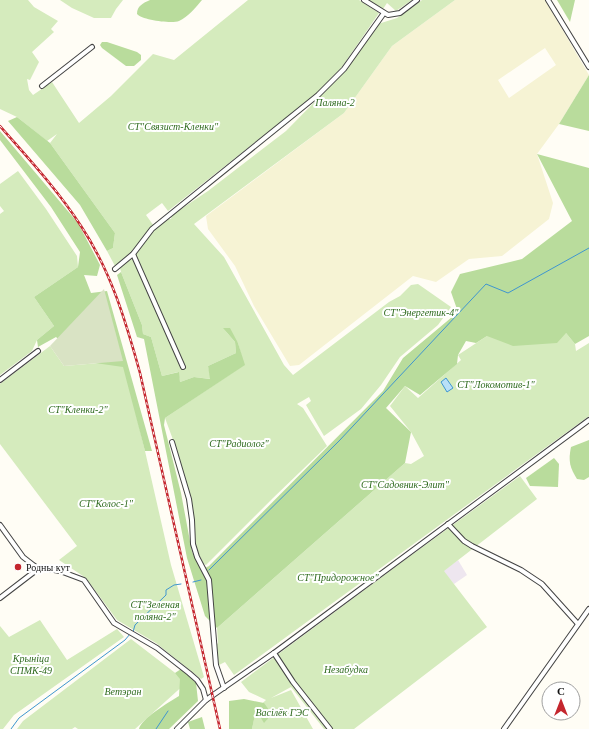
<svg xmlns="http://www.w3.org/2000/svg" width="589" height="729" font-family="Georgia,serif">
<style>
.industrial{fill:#eee6ef}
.farmland{fill:#f6f3d4;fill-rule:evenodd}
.green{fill:#d5ebbd}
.forest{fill:#b9dc9c}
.cemetery{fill:#d9e3c4}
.water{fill:#b9e0f7;stroke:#3f96cf}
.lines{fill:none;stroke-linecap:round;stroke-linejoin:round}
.stream{stroke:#3f96cf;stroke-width:1}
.minor-casing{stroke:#444;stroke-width:6}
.minor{stroke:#fff;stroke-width:4}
.rail-casing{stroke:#c4262e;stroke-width:2.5}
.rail{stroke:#fff;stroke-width:1;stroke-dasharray:3;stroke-linecap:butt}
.poi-dot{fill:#c4262e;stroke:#fff;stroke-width:1.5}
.labels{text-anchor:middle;stroke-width:4;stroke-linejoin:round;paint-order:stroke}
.park-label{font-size:10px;font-style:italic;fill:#2f6b1f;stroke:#fff}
.poi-label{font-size:10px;fill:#111;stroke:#fff;text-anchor:start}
</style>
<rect width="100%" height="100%" fill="#fffdf5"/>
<polygon class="industrial" points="458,560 467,575 454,584 443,571"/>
<path class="farmland" d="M455 0H545L589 75 559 124 537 154 553 203 549 219 502 256 469 259 436 282 413 276 299 365 290 366 254 306 235 266 208 229 206 216 344 113 392 46ZM545 48 556 65 509 98 498 80Z"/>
<g class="green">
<polygon points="0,0 28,0 34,7 58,21 51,29 54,32 32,52 39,62 30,80 27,79 29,90 33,95 52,82 79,123 111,96 153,54 174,60 248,0 359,0 379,13 342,67 316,94 168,211 162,203 146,215 156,229 167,219 171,219 172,215 208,191 286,131 345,71 378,24 397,18 422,0 455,0 392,46 344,113 194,224 224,257 284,365 293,375 389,302 400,296 411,285 418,284 451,307 438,325 400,357 381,385 361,409 324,436 306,405 311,401 309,397 297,404 303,408 327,446 273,498 206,565 204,564 197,551 191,501 172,437 165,418 244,365 238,343 223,328 235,342 236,353 208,366 211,379 194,377 180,382 178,372 162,376 151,337 143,334 142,325 121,272 119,264 115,266 107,251 113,248 115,233 50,143 57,134 47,141 17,117 0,109"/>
<polygon points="60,0 123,0 116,9 111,18 94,18 72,8"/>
<polygon points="368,0 412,0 396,11 387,3 383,9"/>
<polygon points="18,171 46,209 77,256 78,267 34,297 54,326 37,340 32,351 0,375 0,214 4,211 0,206 0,184"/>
<polygon points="566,333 575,344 576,351 589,343 589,416 234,675 225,662 219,665 216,645 218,643 217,628 405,463 411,464 424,456 411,432 390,406 405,386 418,398 461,360 458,355 487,336"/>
<polygon points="50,346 64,366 123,361 145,451 171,565 204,677 201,679 156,643 117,620 86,578 59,560 77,546 0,444 0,384"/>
<polygon points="520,476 537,499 444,571 487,627 354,729 324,729 291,687 271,698 291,690 313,729 252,729 256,709 266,700 249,692 241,682 402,562"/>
<polygon points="40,620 67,660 117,629 124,637 14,715 3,729 0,729 0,626 9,637"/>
<polygon points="131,639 187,682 135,729 78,729 75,727 72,729 17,729 23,721"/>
</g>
<g class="forest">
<path d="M150 0H202C196 7 188 17 179 21 172 24 142 20 137 14 137 6 143 3 150 0Z"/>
<polygon points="557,0 575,0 570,22"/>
<polygon points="102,42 107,42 137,52 141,55 141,60 134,66 126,66 102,48 100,45"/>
<polygon points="589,75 589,131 559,124"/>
<polygon points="17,117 50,143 115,233 113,248 107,251 80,205 8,121"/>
<polygon points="0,131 78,223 100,265 97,276 84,275 91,293 107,291 152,451 145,451 123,367 81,361 56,337 38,347 37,340 54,326 34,297 78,267 80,252 51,207 0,140"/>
<polygon points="537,154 589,168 589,336 575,344 566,333 557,343 513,346 487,336 476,343 466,341 458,355 457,364 420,395 405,386 386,408 411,432 405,463 217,628 205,616 187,558 144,339 137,337 117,275 121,272 142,325 143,334 151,337 162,376 179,372 180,382 194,377 210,379 208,366 236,353 235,342 223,328 230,328 238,343 245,365 165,418 164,425 181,493 192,552 201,570 209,566 383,391 403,358 458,312 451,292 460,274 522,259 572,221"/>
<path d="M589 440V477L584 480 577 479C570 468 568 461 571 447Z"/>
<polygon points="554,458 559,464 558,487 530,486 526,478"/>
<path d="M181 669 196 683 198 701 169 729H139C141 719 169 702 179 696L180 679 175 673Z"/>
<polygon points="244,699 264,703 272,714 264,723 256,710 252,729 229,729 229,701"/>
<polygon points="202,717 205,729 190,729 188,722"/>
</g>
<polygon class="cemetery" points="104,289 123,361 64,366 50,346"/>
<polygon class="water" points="446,378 453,388 447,392 441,382"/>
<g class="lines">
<g class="stream">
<polyline points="209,570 339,441 486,284 508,293 589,248"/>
<polyline points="193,582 201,580"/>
<polyline points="133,632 135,625 166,595 166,590 174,585 181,584"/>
<polyline points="11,729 19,718 125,640 130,634"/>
<polyline points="156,729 168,711"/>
</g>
<defs>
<g id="minor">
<polyline points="364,0 388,15 400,13 417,0"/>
<polyline points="548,0 589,67"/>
<polyline points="42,86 92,47"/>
<polyline points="133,254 183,367"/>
<polyline points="115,269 133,254 152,229 318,95 344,69 384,13"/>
<polyline points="0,380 38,351"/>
<polyline points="172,442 189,499 192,520 193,544 197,557 209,580 216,665 224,688"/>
<polyline points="448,524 464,541 472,546 521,570 542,584 578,624"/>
<polyline points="0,525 23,557 32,564 36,567 60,571 84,580 114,623 157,648 189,673 197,680 203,689 206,700"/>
<polyline points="0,598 34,572 36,567"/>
<polyline points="274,653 293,682 330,729"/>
<polyline points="177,729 206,700 274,653 589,420"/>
<polyline points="504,729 589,609"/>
</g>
</defs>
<use href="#minor" class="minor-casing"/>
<use href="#minor" class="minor"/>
<defs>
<path id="rail" d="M0 126C28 158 58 190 81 226 111 271 126 322 140 373L220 729"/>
</defs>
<use href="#rail" class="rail-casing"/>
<use href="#rail" class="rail"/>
</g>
<circle class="poi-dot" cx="18" cy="567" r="4"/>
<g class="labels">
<g class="park-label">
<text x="335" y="106">Паляна-2</text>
<text x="173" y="130">СТ"Связист-Кленки"</text>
<text x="421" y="316">СТ"Энергетик-4"</text>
<text x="496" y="388">СТ"Локомотив-1"</text>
<text x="78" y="413">СТ"Кленки-2"</text>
<text x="239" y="447">СТ"Радиолог"</text>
<text x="405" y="488">СТ"Садовник-Элит"</text>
<text x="106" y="507">СТ"Колос-1"</text>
<text x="338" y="581">СТ"Придорожное"</text>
<text x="155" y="608">СТ"Зеленая<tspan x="155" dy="12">поляна-2"</tspan></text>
<text x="31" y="662">Крыніца<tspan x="31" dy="12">СПМК-49</tspan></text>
<text x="346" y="673">Незабудка</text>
<text x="123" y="695">Ветэран</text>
<text x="282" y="716">Васілёк ГЭС</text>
</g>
<g class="poi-label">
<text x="26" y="571">Родны кут</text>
</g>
</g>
<g transform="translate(561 701)"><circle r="19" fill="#ffffff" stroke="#a0a0a0"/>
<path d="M0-3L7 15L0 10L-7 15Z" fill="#c4262e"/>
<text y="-6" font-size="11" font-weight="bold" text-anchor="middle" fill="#111111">С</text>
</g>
</svg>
